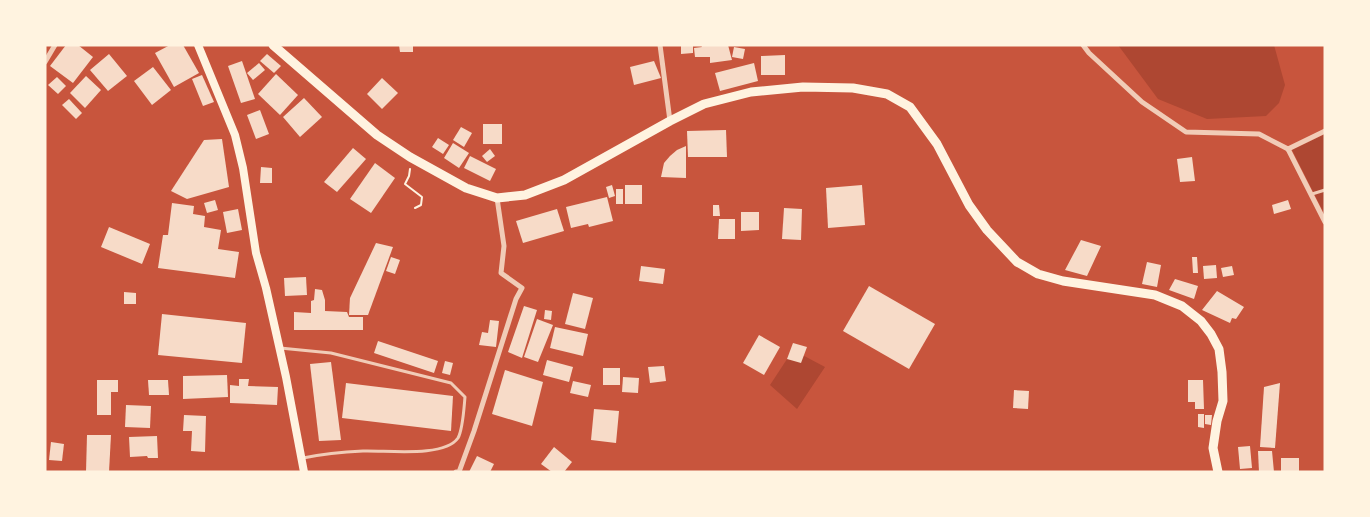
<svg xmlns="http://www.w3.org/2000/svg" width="1370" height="517" font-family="Manrope,sans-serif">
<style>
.green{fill:#ae4732}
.building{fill:#f7dbc8}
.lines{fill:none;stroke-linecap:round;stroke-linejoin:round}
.path{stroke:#fff3e0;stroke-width:2}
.service{stroke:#f1ccb7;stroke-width:3}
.minor{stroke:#f1ccb7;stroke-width:5}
.secondary{stroke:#fff3e0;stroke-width:8}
.trunk{stroke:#fff3e0;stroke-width:9}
</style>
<rect width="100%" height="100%" fill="#c8553d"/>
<g class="green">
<polygon points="1118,45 1274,45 1285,85 1279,103 1266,116 1207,119 1158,99"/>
<polygon points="1325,134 1325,215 1292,150"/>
<polygon points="793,350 825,367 797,409 770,385"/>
</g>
<g class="building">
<polygon points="66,45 78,45 93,57 73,83 50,66"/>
<polygon points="170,45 183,45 199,73 174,87 155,53"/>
<polygon points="399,45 413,45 413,52 400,52"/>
<polygon points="681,45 693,45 693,53 681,54"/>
<polygon points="701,45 728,45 732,60 710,63 710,57 695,57 694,48 702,47"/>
<polygon points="734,47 745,49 743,59 732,57"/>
<polygon points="109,54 127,76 108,91 90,70"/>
<polygon points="267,54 281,66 274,73 260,61"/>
<polygon points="785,55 785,75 761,75 761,56"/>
<polygon points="242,61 255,99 241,103 228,66"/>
<polygon points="654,61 661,78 634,85 630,67"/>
<polygon points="259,63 265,70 253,80 247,73"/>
<polygon points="754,63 758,81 720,91 715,73"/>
<polygon points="153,67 171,90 152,105 134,81"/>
<polygon points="276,74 298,95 280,115 258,94"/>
<polygon points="202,75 214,102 203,106 192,79"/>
<polygon points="86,76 101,90 85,108 70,93"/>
<polygon points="57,77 66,86 58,94 48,85"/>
<polygon points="382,78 398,93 382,109 367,94"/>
<polygon points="304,98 322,117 300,137 283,117"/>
<polygon points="69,99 82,113 76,119 62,105"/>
<polygon points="260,110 269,134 256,139 247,115"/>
<rect x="483" y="124" width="19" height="20"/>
<polygon points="461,127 472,133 464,147 453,140"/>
<polygon points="726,130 727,157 688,157 687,131"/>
<polygon points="438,138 449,145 443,154 432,147"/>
<polygon points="222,139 229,187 187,199 171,191 204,140"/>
<polygon points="453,143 469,153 459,168 444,158"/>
<polygon points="686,146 686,178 661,177 664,163 670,156 677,150"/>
<polygon points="353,148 366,159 337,192 324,182"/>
<polygon points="490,149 495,156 487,162 482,156"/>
<polygon points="470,156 496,169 490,181 464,168"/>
<polygon points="1192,157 1195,181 1180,182 1177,159"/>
<polygon points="375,163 395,178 371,213 350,199"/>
<polygon points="261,167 272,168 272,183 260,183"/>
<polygon points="612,185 615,196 609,198 606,187"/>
<rect x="625" y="185" width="17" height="19"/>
<polygon points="862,185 865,225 828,228 826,188"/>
<rect x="616" y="189" width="7" height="15"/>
<polygon points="607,197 613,221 589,227 588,224 571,228 566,207"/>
<polygon points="215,200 218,210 207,213 204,203"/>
<polygon points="1288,200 1291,209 1274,214 1272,205"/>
<polygon points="172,203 194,206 193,214 205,216 204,227 221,230 218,249 239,252 235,278 158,268 163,235 168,235"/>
<polygon points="713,205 719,205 720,216 713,216"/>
<polygon points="784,208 802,209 801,240 782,239"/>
<polygon points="238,209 242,230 227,233 223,212"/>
<polygon points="557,209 564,231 523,243 516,221"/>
<polygon points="741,212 759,212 759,230 741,231"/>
<polygon points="719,219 735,219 735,239 718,239"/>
<polygon points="109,227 150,244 142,264 101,247"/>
<polygon points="1081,240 1101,246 1087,276 1065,270"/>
<polygon points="376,243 393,247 368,315 349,315 350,298"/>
<polygon points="391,257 400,260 395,274 386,271"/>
<polygon points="1192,257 1197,257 1198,273 1193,273"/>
<polygon points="1147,262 1161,265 1157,287 1142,284"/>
<polygon points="1216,265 1217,278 1204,279 1203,266"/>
<polygon points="641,266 665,269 663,284 639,281"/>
<polygon points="1232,266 1234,275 1223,277 1221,268"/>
<polygon points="306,277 307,295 285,296 284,278"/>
<polygon points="1175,279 1198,286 1194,299 1169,290"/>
<polygon points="869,286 935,324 909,369 843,331"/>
<polygon points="315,289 322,290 325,300 325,311 347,312 349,317 363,317 363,330 294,330 294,312 311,313 311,301 314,300"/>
<polygon points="1217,291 1244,307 1236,319 1232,318 1230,323 1202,310"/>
<polygon points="124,292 136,293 136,304 124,304"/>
<polygon points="573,293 593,298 585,329 565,324"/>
<polygon points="524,306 537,310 522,358 508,352"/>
<polygon points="545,310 552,311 551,320 544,319"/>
<polygon points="162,314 246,323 242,363 158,355"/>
<polygon points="537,319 553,325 538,362 524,357"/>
<polygon points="490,320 499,321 496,347 479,345 482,332 488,333"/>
<polygon points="555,327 588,334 583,356 550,348"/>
<polygon points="759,335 780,347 764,375 743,363"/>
<polygon points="378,341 438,361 434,373 374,353"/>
<polygon points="793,343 807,347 801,363 787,359"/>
<polygon points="547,360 573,367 569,382 543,375"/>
<polygon points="445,361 453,363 450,375 442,373"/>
<polygon points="331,362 341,440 319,441 310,364"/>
<polygon points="664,366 666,381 650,383 648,367"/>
<rect x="603" y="368" width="17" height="17"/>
<polygon points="505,370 543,382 532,426 492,414"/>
<polygon points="227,375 228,397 183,399 183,376"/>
<polygon points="623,377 639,378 638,393 622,392"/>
<polygon points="239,379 249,379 248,386 278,387 277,405 230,403 230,385 239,386"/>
<polygon points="97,380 118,380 118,392 111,392 111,415 97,415"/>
<polygon points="148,380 168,380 169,395 149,395"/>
<polygon points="1188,380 1203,380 1204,409 1195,409 1195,402 1188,402"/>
<polygon points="573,381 591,385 588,397 570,393"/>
<polygon points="346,383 453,396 451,431 342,418"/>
<polygon points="1280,383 1275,448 1260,447 1264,387"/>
<polygon points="1014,390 1029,391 1028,409 1013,408"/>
<polygon points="126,405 151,406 150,428 125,427"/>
<polygon points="594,409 619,411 616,443 591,440"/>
<polygon points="1198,414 1204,414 1204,428 1198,427"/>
<polygon points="184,415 206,416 205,452 191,451 192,431 183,431"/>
<polygon points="1205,415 1212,415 1211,425 1205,424"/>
<polygon points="87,435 111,435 109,472 86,472"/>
<polygon points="157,436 158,458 148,458 147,456 130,457 129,437"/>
<polygon points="51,442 64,444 62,461 49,460"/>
<polygon points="1250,446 1252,468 1240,469 1238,447"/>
<polygon points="554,447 572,462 564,472 552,472 541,464"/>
<polygon points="1258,451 1272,451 1274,472 1259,472"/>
<polygon points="477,456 494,464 490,472 469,472"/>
<rect x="1281" y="458" width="18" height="14"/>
</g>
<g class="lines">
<polyline class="path" points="410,169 409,176 405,184 422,197 421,205 415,208"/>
<g class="service">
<polyline points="1312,194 1325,190"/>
<path d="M280 348 331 353 451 383 465 397C464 407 463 429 458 438 444 458 386 450 363 451 343 452 323 454 303 458"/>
</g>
<g class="minor">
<polyline points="660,45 670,121"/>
<polyline points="1083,45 1089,53 1142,102 1186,132 1259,134 1288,149"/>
<polyline points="45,62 55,45"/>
<polyline points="1288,149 1325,222"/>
<polyline points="1288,149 1325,131"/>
<polyline points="456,472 459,472 474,431 516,299 522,288 501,273 504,246 497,198"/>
</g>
<polyline class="secondary" points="198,45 235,135 243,168 256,253 266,288 286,377 304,472"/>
<polyline class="trunk" points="273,45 377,135 410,157 466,188 497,198 525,195 564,180 670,121 704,104 751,92 803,87 853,88 887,94 910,107 937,144 969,205 987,230 1017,262 1038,274 1063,281 1155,295 1182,306 1201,321 1211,334 1219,349 1222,372 1223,401 1217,421 1213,448 1218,472"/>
</g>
<rect width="1370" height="517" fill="none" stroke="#fff3e0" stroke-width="93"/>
</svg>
